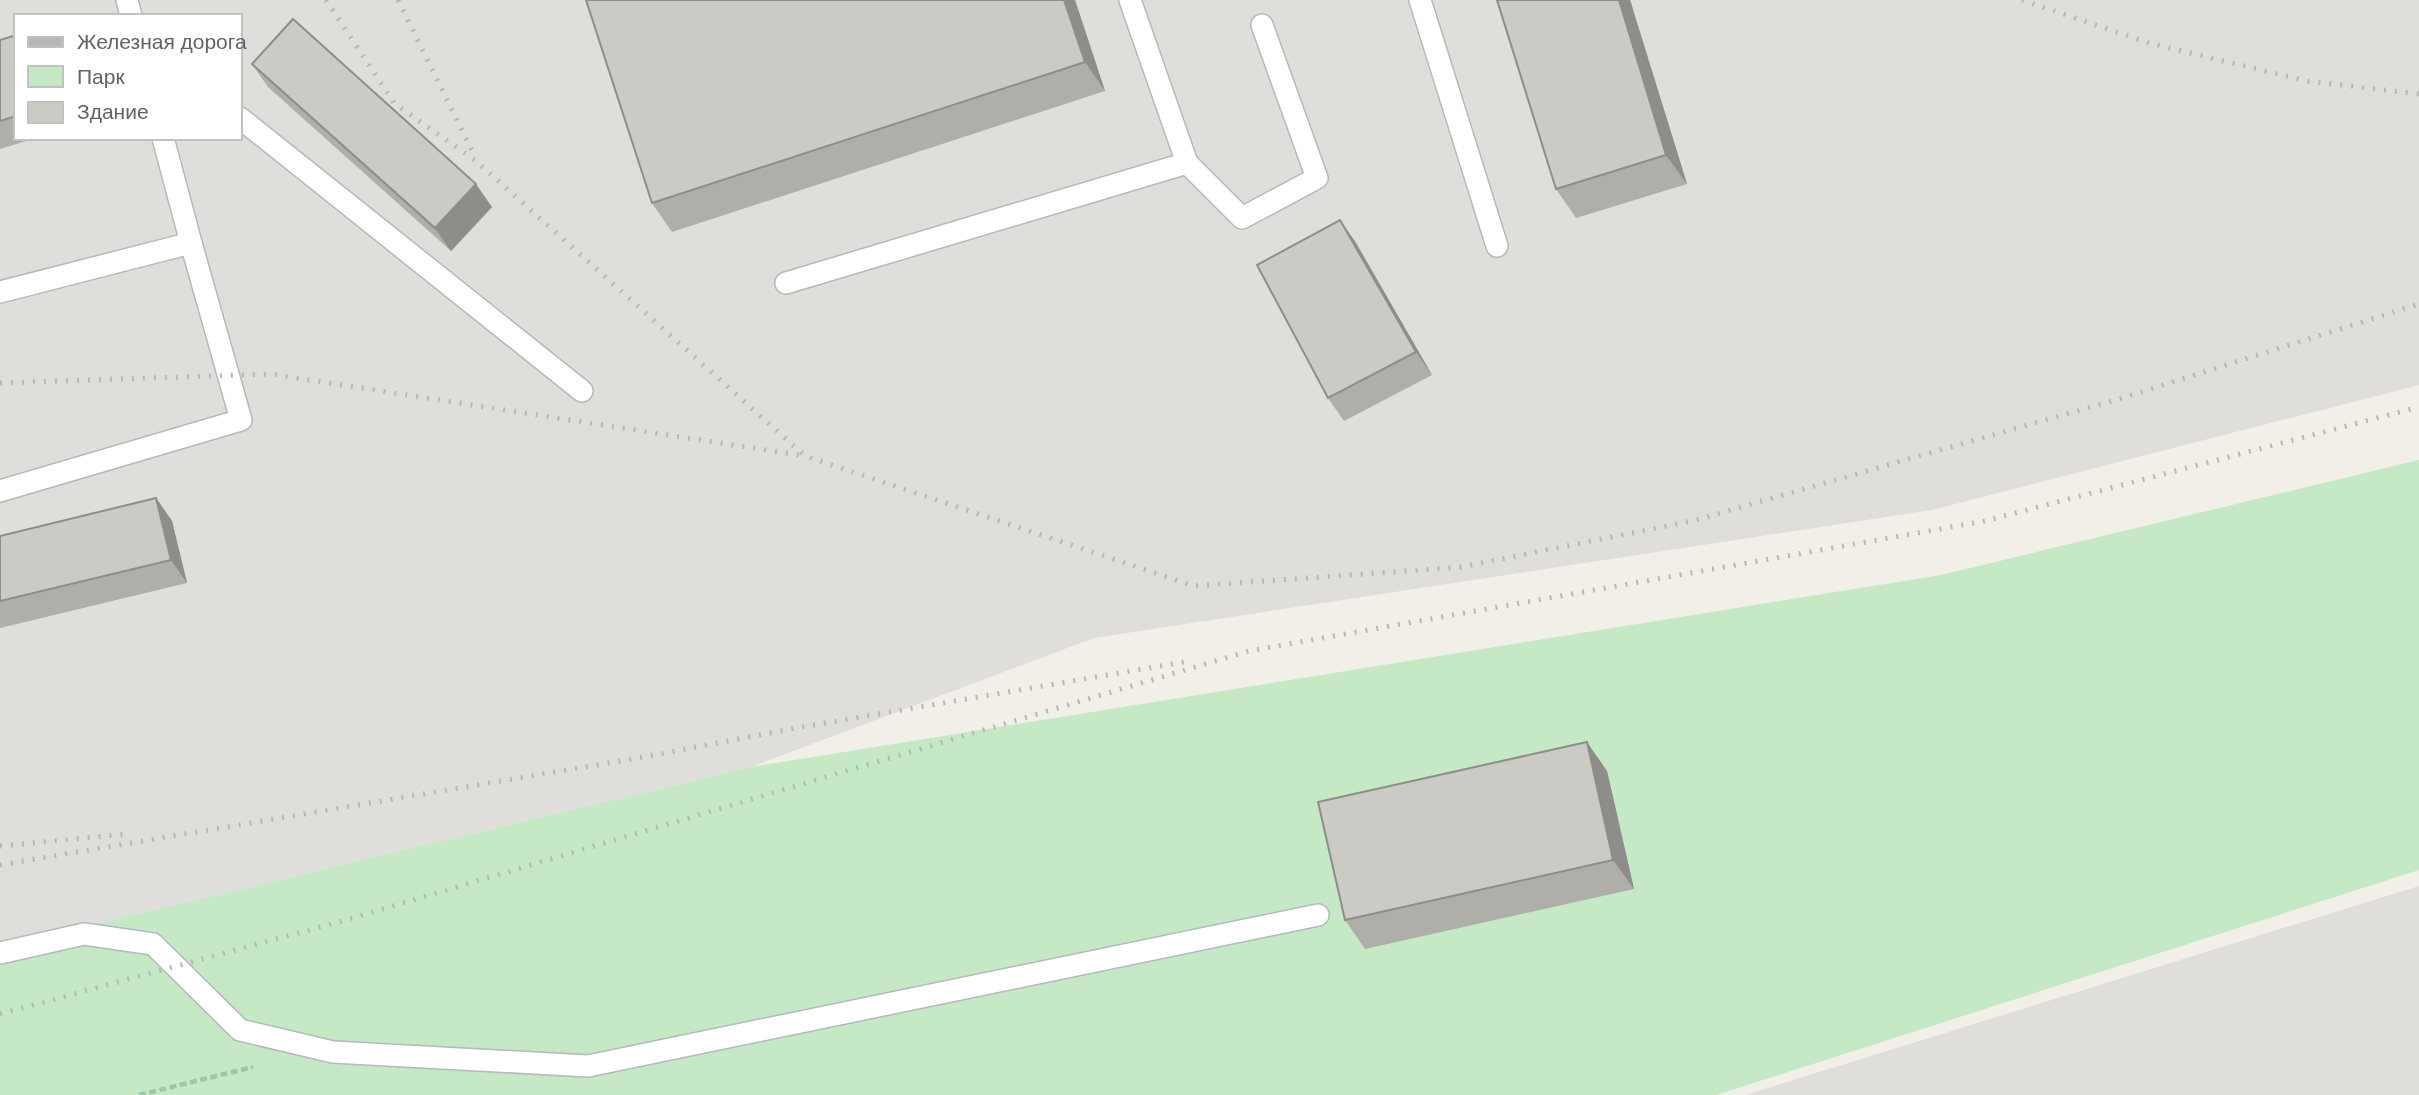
<svg xmlns="http://www.w3.org/2000/svg" width="2419" height="1095" font-family="'DM Sans',sans-serif">
<style>
.industrial{fill:#e0deda;fill-rule:evenodd}
.green{fill:#c5e8c5}
.lines{fill:none;stroke-linecap:round;stroke-linejoin:round}
.service-casing{stroke:#b5b8bc;stroke-width:24}
.path{stroke:#9cc7a9;stroke-width:4.5;stroke-dasharray:7 3.5;stroke-linecap:butt}
.service{stroke:#fff;stroke-width:21}
.rail{stroke:#b6b7b8;stroke-width:5;stroke-dasharray:2 9;stroke-linecap:butt}
.wall{fill:#afaea9}
.shaded-wall{fill:#8f8d8a}
.building{fill:#cccac5;stroke:#8f8d8a;stroke-width:2}
</style>
<rect width="100%" height="100%" fill="#f1efe8"/>
<g class="industrial">
<path d="M0 0H2419V385L1932 510 1094 638 751 767 0 947ZM16 16H240V138H16Z"/>
<polygon points="2419,886 2419,1095 1745,1095"/>
</g>
<polygon class="green" points="2419,460 2419,870 1716,1095 0,1095 0,947 751,767 1941,575"/>
<g class="lines">
<defs>
<g id="service">
<polyline points="127,0 131,16"/>
<polyline points="1420,0 1497,246"/>
<polyline points="240,118 582,391"/>
<polyline points="1187,163 1242,218 1317,178 1262,25"/>
<polyline points="786,283 1187,163 1130,0"/>
<polyline points="0,292 191,243 163,138"/>
<polyline points="0,491 241,420 191,243"/>
<polyline points="0,953 84,934 153,944 240,1030 333,1052 588,1066 1318,915"/>
</g>
</defs>
<use href="#service" class="service-casing"/>
<polyline class="path" points="139,1095 253,1067"/>
<use href="#service" class="service"/>
<g class="rail">
<polyline points="326,0 394,103 476,161 805,456 1194,586 1461,567 1692,521 2119,399 2419,304"/>
<polyline points="398,0 475,157"/>
<polyline points="2022,0 2149,43 2307,81 2419,94"/>
<polyline points="0,383 270,374 805,456"/>
<polyline points="0,846 126,834"/>
<polyline points="0,865 644,757 796,728 1184,662"/>
<polyline points="0,1014 346,920 1249,651 1985,521 2419,407"/>
</g>
</g>
<g class="wall">
<polygon points="1075,0 1105,91 672,232 652,203"/>
<polygon points="1497,0 1630,0 1687,184 1576,218 1556,189"/>
<polygon points="16,35 16,138 36,138 0,149 0,40"/>
<polygon points="252,64 492,207 451,251 268,87"/>
<polygon points="1340,220 1356,243 1432,375 1344,421 1328,398"/>
<polygon points="156,498 172,521 187,583 0,628 0,536"/>
<polygon points="1607,771 1634,889 1365,949 1345,920"/>
</g>
<g class="shaded-wall">
<polygon points="1064,0 1075,0 1105,91 1085,62"/>
<polygon points="1619,0 1630,0 1687,184 1666,155"/>
<polygon points="476,184 492,207 451,251 435,228"/>
<polygon points="1340,220 1356,243 1432,375 1416,352"/>
<polygon points="156,498 172,521 187,583 171,560"/>
<polygon points="1587,742 1607,771 1634,889 1613,860"/>
</g>
<g class="building">
<polygon points="586,0 1064,0 1085,62 652,203"/>
<polygon points="1497,0 1619,0 1666,155 1556,189"/>
<polygon points="293,19 476,184 435,228 252,64"/>
<polygon points="16,35 16,116 0,121 0,40"/>
<polygon points="1340,220 1416,352 1328,398 1257,265"/>
<polygon points="156,498 171,560 0,601 0,536"/>
<polygon points="1587,742 1613,860 1345,920 1318,802"/>
</g>
<rect x="14" y="14" width="228" height="126" fill="#ffffff" stroke="#bfc1c3" stroke-width="2"/>
<rect x="28" y="37" width="35" height="10" fill="#b6b7b8" stroke="#bfc1c3" stroke-width="2"/>
<text x="77" y="49" font-size="21" fill="#5f6368">Железная дорога</text>
<rect x="28" y="66" width="35" height="21" fill="#c5e8c5" stroke="#bfc1c3" stroke-width="2"/>
<text x="77" y="84" font-size="21" fill="#5f6368">Парк</text>
<rect x="28" y="102" width="35" height="21" fill="#cccac5" stroke="#bfc1c3" stroke-width="2"/>
<text x="77" y="119" font-size="21" fill="#5f6368">Здание</text>
</svg>
